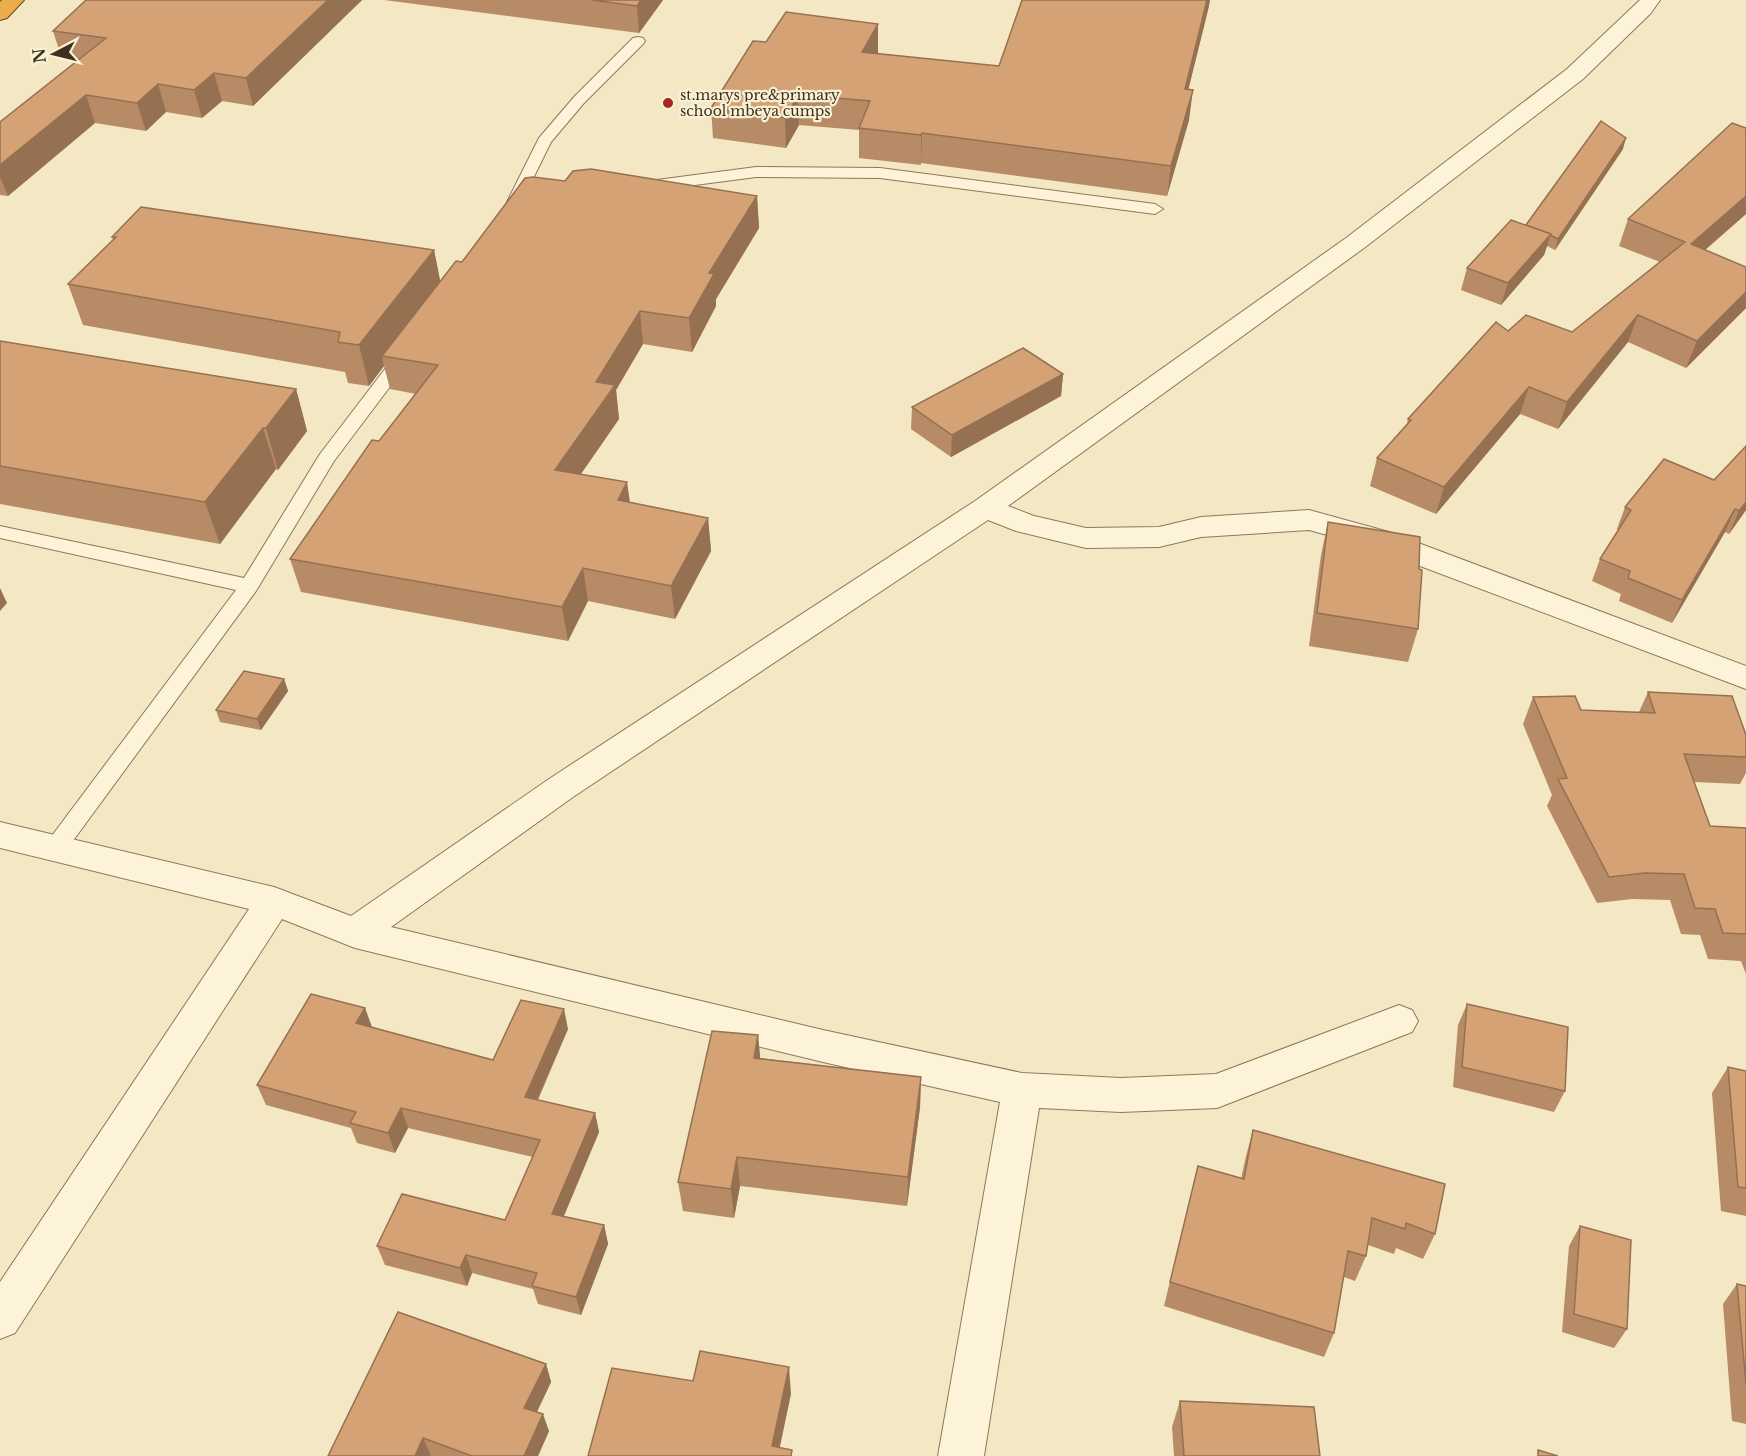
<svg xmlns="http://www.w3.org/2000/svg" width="1746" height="1456" font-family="'Libre Baskerville',serif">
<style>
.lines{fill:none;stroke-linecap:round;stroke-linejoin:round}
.lane-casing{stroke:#907858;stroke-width:2}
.street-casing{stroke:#907858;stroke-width:2}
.highway-casing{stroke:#5e462c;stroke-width:2}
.lane{fill:#fcf3d8;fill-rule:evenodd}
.street{fill:#fcf3d8;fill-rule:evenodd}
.highway{fill:#ebad4c;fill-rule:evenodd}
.wall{fill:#b78b65}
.shaded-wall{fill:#957152}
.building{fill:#d5a275;stroke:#957152;stroke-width:1.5}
.poi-dot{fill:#a62620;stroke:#f9f1d4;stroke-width:2}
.labels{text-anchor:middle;stroke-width:4.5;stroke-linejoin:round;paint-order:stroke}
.far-poi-label{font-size:14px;fill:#3f2f1d;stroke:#f9f1d4;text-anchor:start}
</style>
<rect width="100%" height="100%" fill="#f3e7c4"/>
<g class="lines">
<defs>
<g id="lane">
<polygon points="638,37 643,38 645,41 643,44 584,103 551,142 520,205 510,205 507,202 539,138 574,97 633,38"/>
<polygon points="756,167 880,168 1155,204 1163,209 1155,214 880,178 756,177 649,191 641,186 649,181"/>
<polygon points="404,351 410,352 413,356 334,461 256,591 64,853 56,856 48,853 45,847 48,841 236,590 0,538 0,526 244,578 320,454 398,352"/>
</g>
<polygon id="street" points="1640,0 1660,0 1651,13 1583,79 1364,248 1008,506 1034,516 1086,528 1159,527 1201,517 1309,510 1389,532 1746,666 1746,689 1367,546 1309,530 1201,537 1159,547 1086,548 1016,531 988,520 573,797 391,927 823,1030 1022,1073 1121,1078 1216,1074 1399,1005 1412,1010 1418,1021 1412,1032 1217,1108 1121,1112 1039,1108 984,1456 938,1456 1000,1102 823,1062 355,948 282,919 15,1333 0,1339 0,1282 249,909 0,848 0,822 274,887 351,916 549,779 975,501 1346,238 1567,69"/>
<polygon id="highway" points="2,0 24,0 7,18 0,20 0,2"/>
</defs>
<use href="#lane" class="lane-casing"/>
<use href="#street" class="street-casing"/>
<use href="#highway" class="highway-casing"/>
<use href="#lane" class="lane"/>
<use href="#street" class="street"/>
<use href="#highway" class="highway"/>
</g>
<g class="wall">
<polygon points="362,0 253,106 222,101 202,118 166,112 146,131 95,123 8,196 0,195 0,122 77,61 62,59 53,31"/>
<polygon points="384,0 663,0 639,33"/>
<polygon points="1207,0 1210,0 1208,10 1188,90 1189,120 1167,196 921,163 921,165 859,158 859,130 799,125 786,148 713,138 711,108 766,42 878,24 878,54 999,66"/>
<polygon points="1623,149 1555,250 1547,246 1544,255 1501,305 1461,290 1467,268 1525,225"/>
<polygon points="565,181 757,196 759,228 716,299 716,306 692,352 643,344 616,390 619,419 581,474 630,502 708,518 711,551 675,619 588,601 568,641 301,592 290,559 416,394 390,389 384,366 369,386 348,383 345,372 83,325 68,284 113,240 112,237 434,250 440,281 462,262"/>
<polygon points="1746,214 1705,250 1746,267 1746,308 1686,368 1628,342 1558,429 1520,414 1436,514 1370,486 1377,458 1407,424 1408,419 1508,331 1572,332 1660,262 1619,246 1628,219"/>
<polygon points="0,341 296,389 307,431 278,470 276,469 220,544 0,504"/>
<polygon points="1063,374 1061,396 951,457 911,429 912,407"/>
<polygon points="1746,446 1746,510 1729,534 1725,532 1672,623 1619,601 1621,594 1592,581 1600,559 1618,530 1617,529 1625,507 1714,480"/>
<polygon points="1328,522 1419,569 1418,629 1408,662 1309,646 1321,555"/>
<polygon points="284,679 288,691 261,730 220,722 216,710"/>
<polygon points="1648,692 1746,735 1746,773 1740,784 1694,782 1710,826 1746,828 1746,974 1741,961 1708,959 1700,935 1681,934 1670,900 1632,899 1597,903 1547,806 1552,795 1523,724 1533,697 1581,710 1639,712"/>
<polygon points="1467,1004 1565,1091 1554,1112 1453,1087 1458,1025"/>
<polygon points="365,1008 372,1027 493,1060 568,1029 538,1100 595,1113 599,1132 564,1216 604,1225 608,1244 581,1315 538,1304 533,1289 472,1273 467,1286 385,1265 377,1246 505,1220 533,1157 408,1128 395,1153 357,1143 351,1128 266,1105 257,1085"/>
<polygon points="758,1035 760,1058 921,1077 920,1107 907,1206 740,1186 734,1218 683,1211 678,1182"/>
<polygon points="1728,1067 1746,1071 1746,1216 1721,1211 1712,1093"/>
<polygon points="1253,1130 1435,1234 1423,1259 1396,1248 1394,1254 1368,1245 1366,1256 1355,1281 1344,1277 1334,1333 1324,1357 1164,1306 1198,1166 1241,1179 1246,1156"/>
<polygon points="1580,1226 1627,1329 1614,1348 1562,1332 1569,1246"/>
<polygon points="1737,1284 1746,1286 1746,1424 1732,1421 1723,1304"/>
<polygon points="546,1364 551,1382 537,1412 549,1431 538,1456 328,1456"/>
<polygon points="1180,1401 1320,1456 1174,1456 1172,1427"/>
</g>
<g class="shaded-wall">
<polygon points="328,0 362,0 253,106 246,78"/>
<polygon points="641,0 663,0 639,33 637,6"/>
<polygon points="1207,0 1210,0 1208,10 1181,119 1185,89"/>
<polygon points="878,24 878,53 862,82 862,52"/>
<polygon points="214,73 222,101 202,118 194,90"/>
<polygon points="158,84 166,112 146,131 137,103"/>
<polygon points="1193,90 1189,120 1167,196 1171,166"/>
<polygon points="86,95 95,123 8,196 0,177 0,165"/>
<polygon points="798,95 799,125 786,148 785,118"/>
<polygon points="922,133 921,163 921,165 921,135"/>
<polygon points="1626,138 1623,149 1555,250 1558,239"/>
<polygon points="757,196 759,228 716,299 716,306 692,352 689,318 709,273"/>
<polygon points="1746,196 1746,214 1681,271 1691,244"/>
<polygon points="1551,234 1544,255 1501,305 1508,283"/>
<polygon points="434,250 442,290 382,356 384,366 369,386 359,345"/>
<polygon points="1746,292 1746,308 1686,368 1697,341"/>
<polygon points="640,311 643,344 616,390 619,419 560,504 555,470 596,382"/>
<polygon points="1638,315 1628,342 1558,429 1567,402"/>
<polygon points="1063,374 1061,396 951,457 952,435"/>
<polygon points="1529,387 1520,414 1436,514 1444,487"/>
<polygon points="296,389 307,431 278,470 266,428"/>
<polygon points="263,428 276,469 220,544 205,502"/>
<polygon points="627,482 632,516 618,500"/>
<polygon points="1746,502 1746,510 1729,534 1739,511"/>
<polygon points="1735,509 1725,532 1672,623 1682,600"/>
<polygon points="708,518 711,551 675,619 671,586"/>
<polygon points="583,568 588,601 568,641 562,607"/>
<polygon points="0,588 7,603 0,611"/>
<polygon points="284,679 288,691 261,730 257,719"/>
<polygon points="365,1008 372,1028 356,1023"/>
<polygon points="564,1009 568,1029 530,1116 525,1097"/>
<polygon points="758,1035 761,1066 754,1058"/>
<polygon points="921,1077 920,1107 907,1206 908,1177"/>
<polygon points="401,1108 408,1128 395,1153 388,1133"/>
<polygon points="595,1113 599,1132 557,1232 552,1214"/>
<polygon points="737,1157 740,1186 734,1218 731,1189"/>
<polygon points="604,1225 608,1244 581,1315 576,1297"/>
<polygon points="466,1255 472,1273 467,1286 460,1268"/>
<polygon points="546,1364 551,1382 530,1426 524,1408"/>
<polygon points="789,1367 791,1394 778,1456 772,1446"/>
<polygon points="543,1414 549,1431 538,1456 524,1456"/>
<polygon points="423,1438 431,1456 415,1456"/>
</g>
<g class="building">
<polygon points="86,0 328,0 246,78 214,73 194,90 158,84 137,103 86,95 0,165 0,122 106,38 53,31"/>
<polygon points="592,0 641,0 637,6"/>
<polygon points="1022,0 1207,0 1185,89 1193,90 1171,166 922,133 921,135 859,128 870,101 798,95 785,118 711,108 753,41 766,42 786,12 878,24 862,52 999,66"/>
<polygon points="1601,121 1626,138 1558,239 1550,235 1551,234 1526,225"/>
<polygon points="1732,123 1746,128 1746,196 1691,244 1746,267 1746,292 1697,341 1638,315 1567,402 1529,387 1444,487 1377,458 1411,420 1408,419 1496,322 1508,331 1526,315 1572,332 1685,242 1628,219"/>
<polygon points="591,169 757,196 709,273 714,274 689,318 640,311 596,382 615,385 555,470 627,482 618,500 708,518 671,586 583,568 562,607 290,559 372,440 379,441 438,365 382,356 456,261 462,262 525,178 533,177 565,181 573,171"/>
<polygon points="141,207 434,250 359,345 338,342 340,332 68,284 116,237 112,237"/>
<polygon points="1511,220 1551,234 1508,283 1467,268"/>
<polygon points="0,341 296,389 266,428 263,428 205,502 0,466"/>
<polygon points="1023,348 1063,374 952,435 912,407"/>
<polygon points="1746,446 1746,502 1739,511 1735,509 1682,600 1628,578 1630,571 1600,559 1631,510 1625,507 1664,459 1714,480"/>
<polygon points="1328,522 1420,537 1419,569 1422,570 1418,629 1317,613"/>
<polygon points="244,671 284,679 257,719 216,710"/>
<polygon points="1648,692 1732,696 1746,735 1746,757 1684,754 1710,826 1746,828 1746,934 1723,933 1715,909 1695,908 1684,874 1645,873 1609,877 1558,779 1567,778 1533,697 1575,696 1581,710 1655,713"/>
<polygon points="311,994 365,1008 356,1023 493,1060 521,1000 564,1009 525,1097 595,1113 552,1214 604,1225 576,1297 532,1286 537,1273 466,1255 460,1268 377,1246 402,1194 505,1220 540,1140 401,1108 388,1133 350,1123 356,1112 257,1085"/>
<polygon points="1467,1004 1568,1027 1565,1091 1462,1067"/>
<polygon points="712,1031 758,1035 754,1058 921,1077 908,1177 737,1157 731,1189 678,1182"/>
<polygon points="1728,1067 1746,1071 1746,1188 1738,1187"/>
<polygon points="1253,1130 1445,1184 1435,1234 1406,1223 1405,1229 1372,1218 1366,1256 1348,1251 1334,1333 1170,1282 1198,1166 1244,1179"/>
<polygon points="1580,1226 1631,1240 1627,1329 1574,1314"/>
<polygon points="1737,1284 1746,1286 1746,1384"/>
<polygon points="398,1312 546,1364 524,1408 543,1414 524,1456 472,1456 423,1438 415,1456 328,1456"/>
<polygon points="700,1351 789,1367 772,1446 792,1450 791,1456 588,1456 612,1368 693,1381"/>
<polygon points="1180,1401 1314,1407 1320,1456 1184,1456"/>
<polygon points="1538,1450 1558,1456 1538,1456"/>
</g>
<circle class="poi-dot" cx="668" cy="103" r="6"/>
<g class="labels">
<g class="far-poi-label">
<text x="680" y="100">st.marys pre&amp;primary<tspan x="680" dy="16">school mbeya cumps</tspan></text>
</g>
</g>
<g transform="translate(54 54) rotate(263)" stroke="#f9f1d4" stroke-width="4.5" paint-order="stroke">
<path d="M0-4.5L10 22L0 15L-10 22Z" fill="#3f2f1d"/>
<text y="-9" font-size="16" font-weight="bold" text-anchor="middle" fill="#3f2f1d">N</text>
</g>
</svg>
